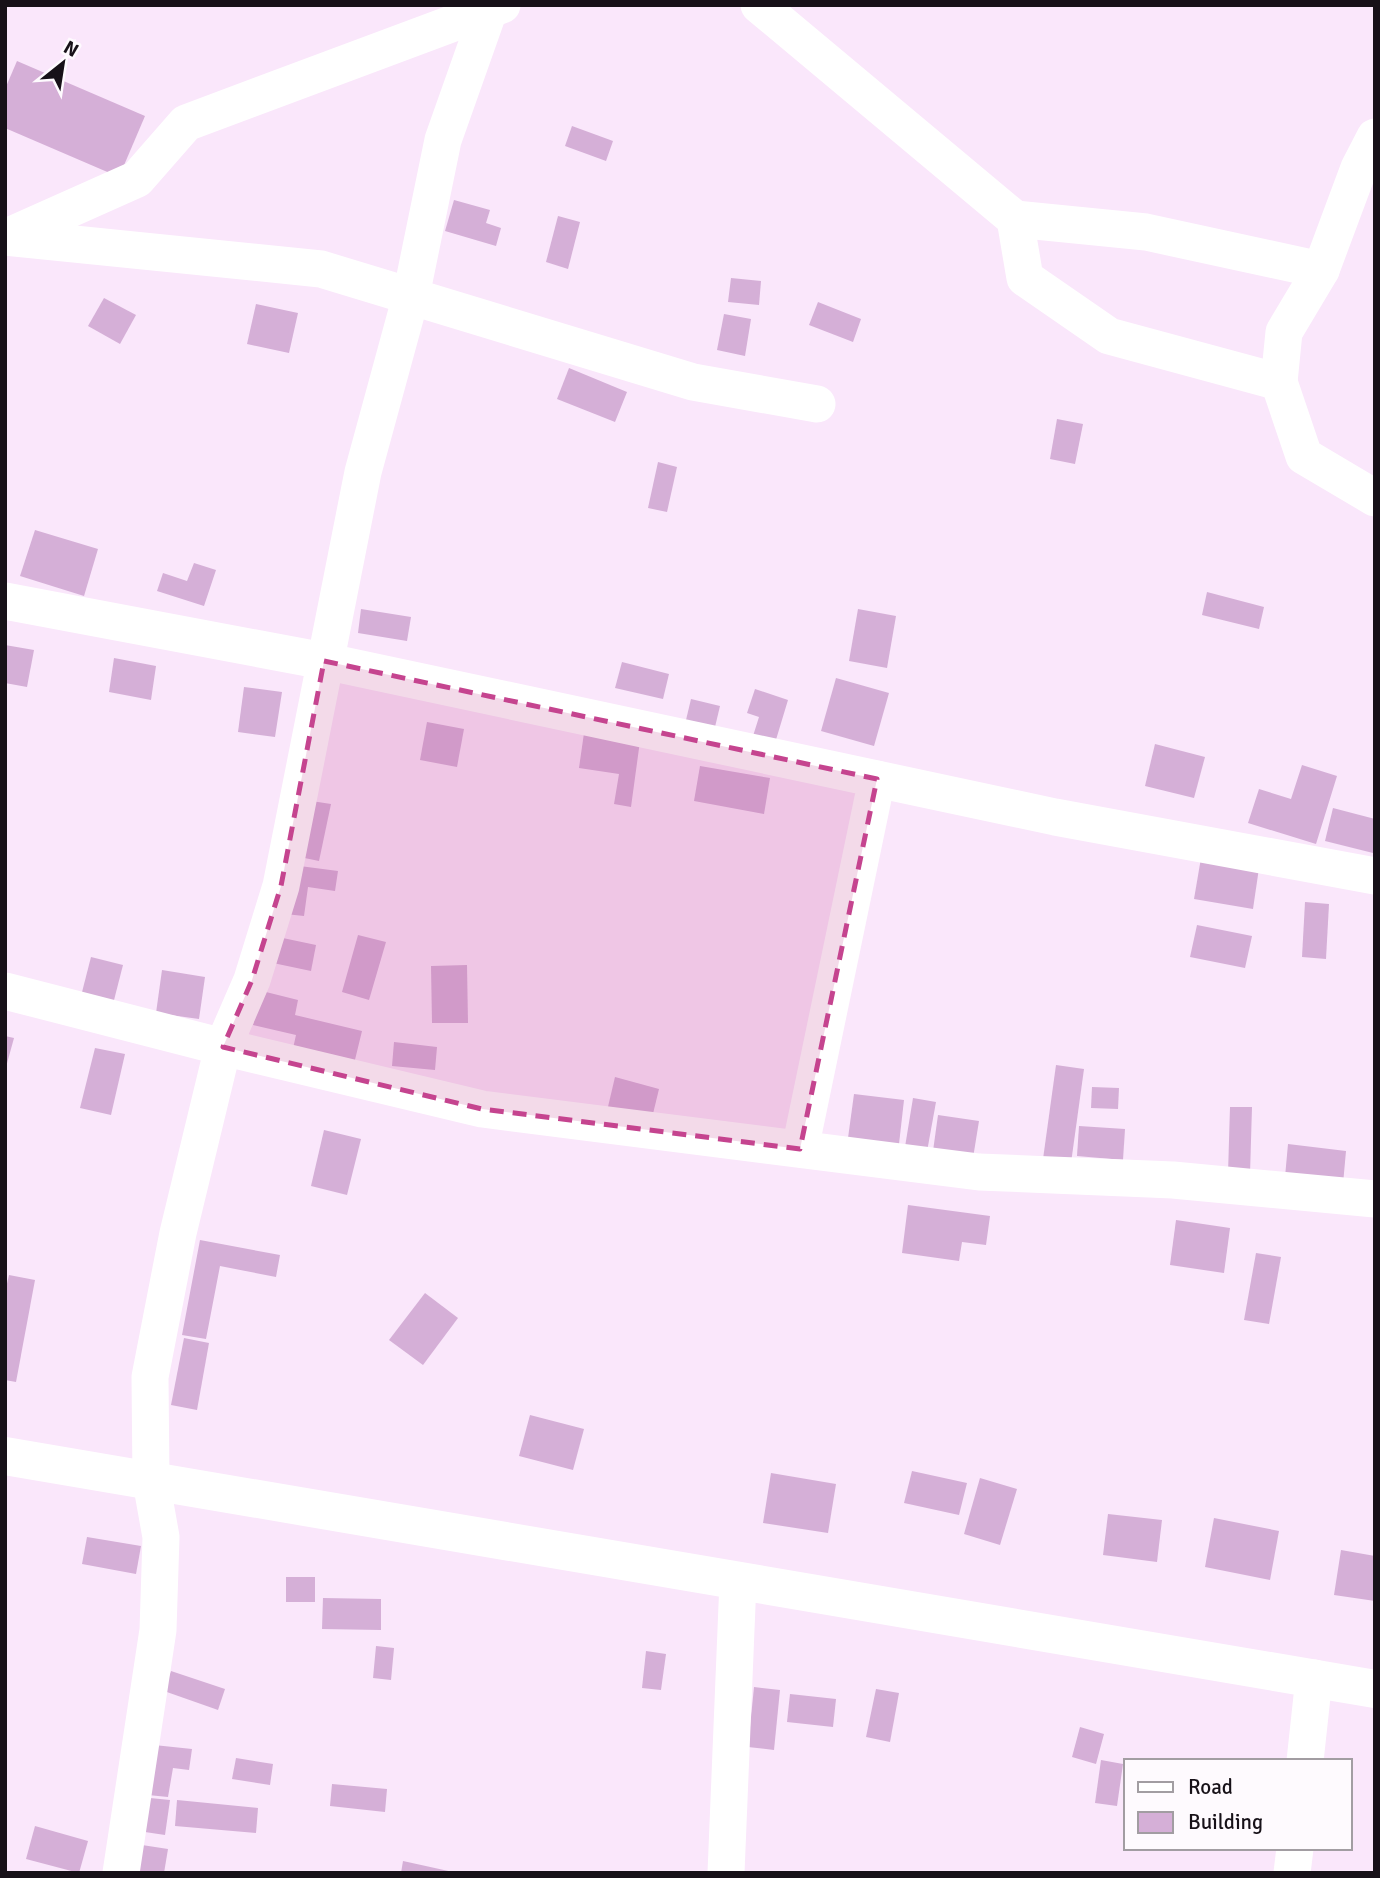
<svg xmlns="http://www.w3.org/2000/svg" width="1380" height="1878" font-family="Signika,sans-serif">
<style>
.building{fill:#d5afd7}
.lines{fill:none;stroke-linecap:round;stroke-linejoin:round}
.street{stroke:#fff;stroke-width:37}
.highway{stroke:#fff;stroke-width:38}
.marked{fill:#c5448f;fill-opacity:0.2;stroke:#c5448f;stroke-width:5;stroke-dasharray:14 9;stroke-linejoin:round}
</style>
<rect width="100%" height="100%" fill="#fae7fb"/>
<g class="building">
<polygon points="17,61 145,116 119,177 5,128 5,89"/>
<polygon points="572,126 613,141 606,161 565,146"/>
<polygon points="454,200 490,210 486,223 501,228 496,246 445,231"/>
<polygon points="558,216 580,222 568,269 546,262"/>
<polygon points="731,278 761,281 759,305 728,302"/>
<polygon points="104,298 136,315 120,344 88,326"/>
<polygon points="818,302 861,319 853,342 809,325"/>
<polygon points="256,304 298,313 289,353 247,344"/>
<polygon points="724,314 751,319 745,356 717,350"/>
<polygon points="569,368 627,392 615,422 557,399"/>
<polygon points="1057,419 1083,424 1075,464 1050,459"/>
<polygon points="658,462 677,467 667,512 648,508"/>
<polygon points="35,530 98,549 84,596 20,576"/>
<polygon points="194,563 216,570 204,606 157,591 163,573 187,581"/>
<polygon points="1207,592 1264,607 1259,629 1202,615"/>
<polygon points="361,609 411,617 407,641 358,633"/>
<polygon points="858,609 896,616 887,668 849,661"/>
<polygon points="5,645 34,650 27,687 5,683"/>
<polygon points="114,658 156,666 151,700 109,692"/>
<polygon points="622,662 669,674 663,699 615,688"/>
<polygon points="836,678 889,693 874,746 821,731"/>
<polygon points="244,687 282,692 275,737 238,732"/>
<polygon points="755,689 788,700 775,743 753,736 759,717 747,713"/>
<polygon points="691,699 720,706 715,727 686,720"/>
<polygon points="427,722 464,729 457,767 420,760"/>
<polygon points="584,733 640,741 631,807 614,804 619,774 579,768"/>
<polygon points="1155,744 1205,757 1194,798 1145,786"/>
<polygon points="1302,765 1337,776 1316,844 1248,823 1259,789 1291,799"/>
<polygon points="700,766 770,778 764,814 694,801"/>
<polygon points="305,800 331,804 319,861 295,856"/>
<polygon points="1333,808 1375,819 1373,853 1325,841"/>
<polygon points="1201,858 1259,868 1253,909 1194,899"/>
<polygon points="292,865 338,871 335,891 308,887 304,916 285,914"/>
<polygon points="1305,902 1329,904 1326,959 1302,957"/>
<polygon points="1197,925 1252,936 1245,968 1190,957"/>
<polygon points="358,935 386,942 369,1000 342,992"/>
<polygon points="278,937 316,945 311,971 273,963"/>
<polygon points="91,957 123,965 113,1004 81,996"/>
<polygon points="467,965 468,1023 432,1023 431,966"/>
<polygon points="162,970 205,977 199,1019 156,1013"/>
<polygon points="262,991 298,1000 295,1015 362,1031 353,1068 292,1053 296,1035 253,1025"/>
<polygon points="5,1036 14,1038 6,1067 5,1067"/>
<polygon points="394,1042 437,1047 435,1070 392,1066"/>
<polygon points="95,1048 125,1054 111,1115 80,1108"/>
<polygon points="1056,1065 1084,1069 1071,1163 1043,1159"/>
<polygon points="615,1077 659,1089 651,1122 607,1111"/>
<polygon points="1092,1087 1119,1088 1118,1109 1091,1108"/>
<polygon points="854,1094 904,1100 899,1144 848,1138"/>
<polygon points="913,1098 936,1102 926,1157 904,1153"/>
<polygon points="1230,1107 1252,1107 1250,1174 1228,1174"/>
<polygon points="938,1115 979,1121 973,1158 933,1151"/>
<polygon points="1079,1126 1125,1129 1123,1160 1077,1156"/>
<polygon points="324,1130 361,1139 347,1195 311,1186"/>
<polygon points="1288,1144 1346,1151 1343,1184 1285,1177"/>
<polygon points="908,1205 990,1216 986,1245 962,1242 959,1261 902,1253"/>
<polygon points="1176,1220 1230,1228 1224,1273 1170,1265"/>
<polygon points="200,1240 280,1255 276,1277 220,1266 206,1339 182,1335"/>
<polygon points="1256,1253 1281,1257 1269,1324 1244,1320"/>
<polygon points="9,1275 35,1280 16,1382 5,1380 5,1292"/>
<polygon points="425,1293 458,1318 423,1365 389,1340"/>
<polygon points="184,1338 209,1343 197,1410 171,1405"/>
<polygon points="530,1415 584,1429 573,1470 519,1456"/>
<polygon points="912,1471 967,1483 959,1515 904,1503"/>
<polygon points="771,1473 836,1484 828,1533 763,1523"/>
<polygon points="980,1478 1017,1489 1000,1545 964,1534"/>
<polygon points="1108,1514 1162,1520 1157,1562 1103,1555"/>
<polygon points="1214,1518 1279,1531 1270,1580 1205,1567"/>
<polygon points="87,1537 141,1546 136,1574 82,1564"/>
<polygon points="1341,1550 1375,1556 1375,1601 1334,1595"/>
<rect x="286" y="1577" width="29" height="25"/>
<polygon points="323,1598 381,1599 381,1630 322,1629"/>
<polygon points="376,1646 394,1648 391,1680 373,1678"/>
<polygon points="646,1651 666,1654 661,1690 642,1688"/>
<polygon points="171,1671 225,1689 218,1710 164,1691"/>
<polygon points="754,1687 780,1690 774,1750 748,1747"/>
<polygon points="876,1689 899,1693 890,1742 866,1737"/>
<polygon points="790,1694 836,1699 833,1727 787,1722"/>
<polygon points="1080,1727 1104,1734 1096,1764 1072,1757"/>
<polygon points="154,1745 192,1749 189,1770 173,1768 168,1797 148,1795"/>
<polygon points="236,1758 273,1764 270,1785 232,1779"/>
<polygon points="1101,1760 1123,1764 1117,1806 1095,1803"/>
<polygon points="332,1784 387,1789 385,1812 330,1806"/>
<polygon points="150,1798 170,1800 165,1835 145,1832"/>
<polygon points="177,1800 258,1808 256,1833 175,1826"/>
<polygon points="35,1826 88,1841 79,1873 26,1859"/>
<polygon points="142,1845 168,1849 164,1873 138,1873"/>
<polygon points="403,1861 453,1872 453,1873 401,1873"/>
</g>
<g class="lines">
<g class="street">
<polyline points="759,5 1015,219 1025,278 1109,336 1279,382 1304,456 1375,498"/>
<polyline points="1015,219 1146,232 1321,270"/>
<polyline points="5,237 321,269 693,382 817,404"/>
<polyline points="7,237 137,179 186,123 502,5"/>
<polyline points="1279,382 1284,332 1321,270 1359,168 1375,137"/>
<polyline points="5,601 324,661 1055,817 1375,876"/>
<polyline points="5,991 223,1047 482,1109 979,1172 1173,1180 1375,1199"/>
<polyline points="800,1149 877,779"/>
<polyline points="1305,1761 1314,1678"/>
<polyline points="121,1873 158,1630 161,1537 151,1481 150,1377 178,1233 223,1047 252,980 281,886 363,472 411,296 443,140 489,10"/>
<polyline points="726,1873 738,1581"/>
<polyline points="1292,1873 1295,1848"/>
</g>
<polyline class="highway" points="5,1456 1375,1689"/>
</g>
<path class="marked" d="M324 661 877 779 800 1149 482 1109 223 1047 252 980 281 886Z"/>
<rect width="1380" height="1878" fill="none" stroke="#171118" stroke-width="14"/>
<rect x="1124" y="1759" width="228" height="91" fill="#fefafe" stroke="#a29da2" stroke-width="2"/>
<rect x="1138" y="1782" width="35" height="10" fill="#ffffff" stroke="#a29da2" stroke-width="2"/>
<text x="1188" y="1794" font-size="21" fill="#171118">Road</text>
<rect x="1138" y="1812" width="35" height="21" fill="#d5afd7" stroke="#a29da2" stroke-width="2"/>
<text x="1188" y="1829" font-size="21" fill="#171118">Building</text>
<g transform="translate(63 63) rotate(30)" stroke="#fefafe" stroke-width="5" paint-order="stroke">
<path d="M0-5L12 26L0 18L-12 26Z" fill="#171118"/>
<text y="-10" font-size="19" font-weight="bold" text-anchor="middle" fill="#171118">N</text>
</g>
</svg>
